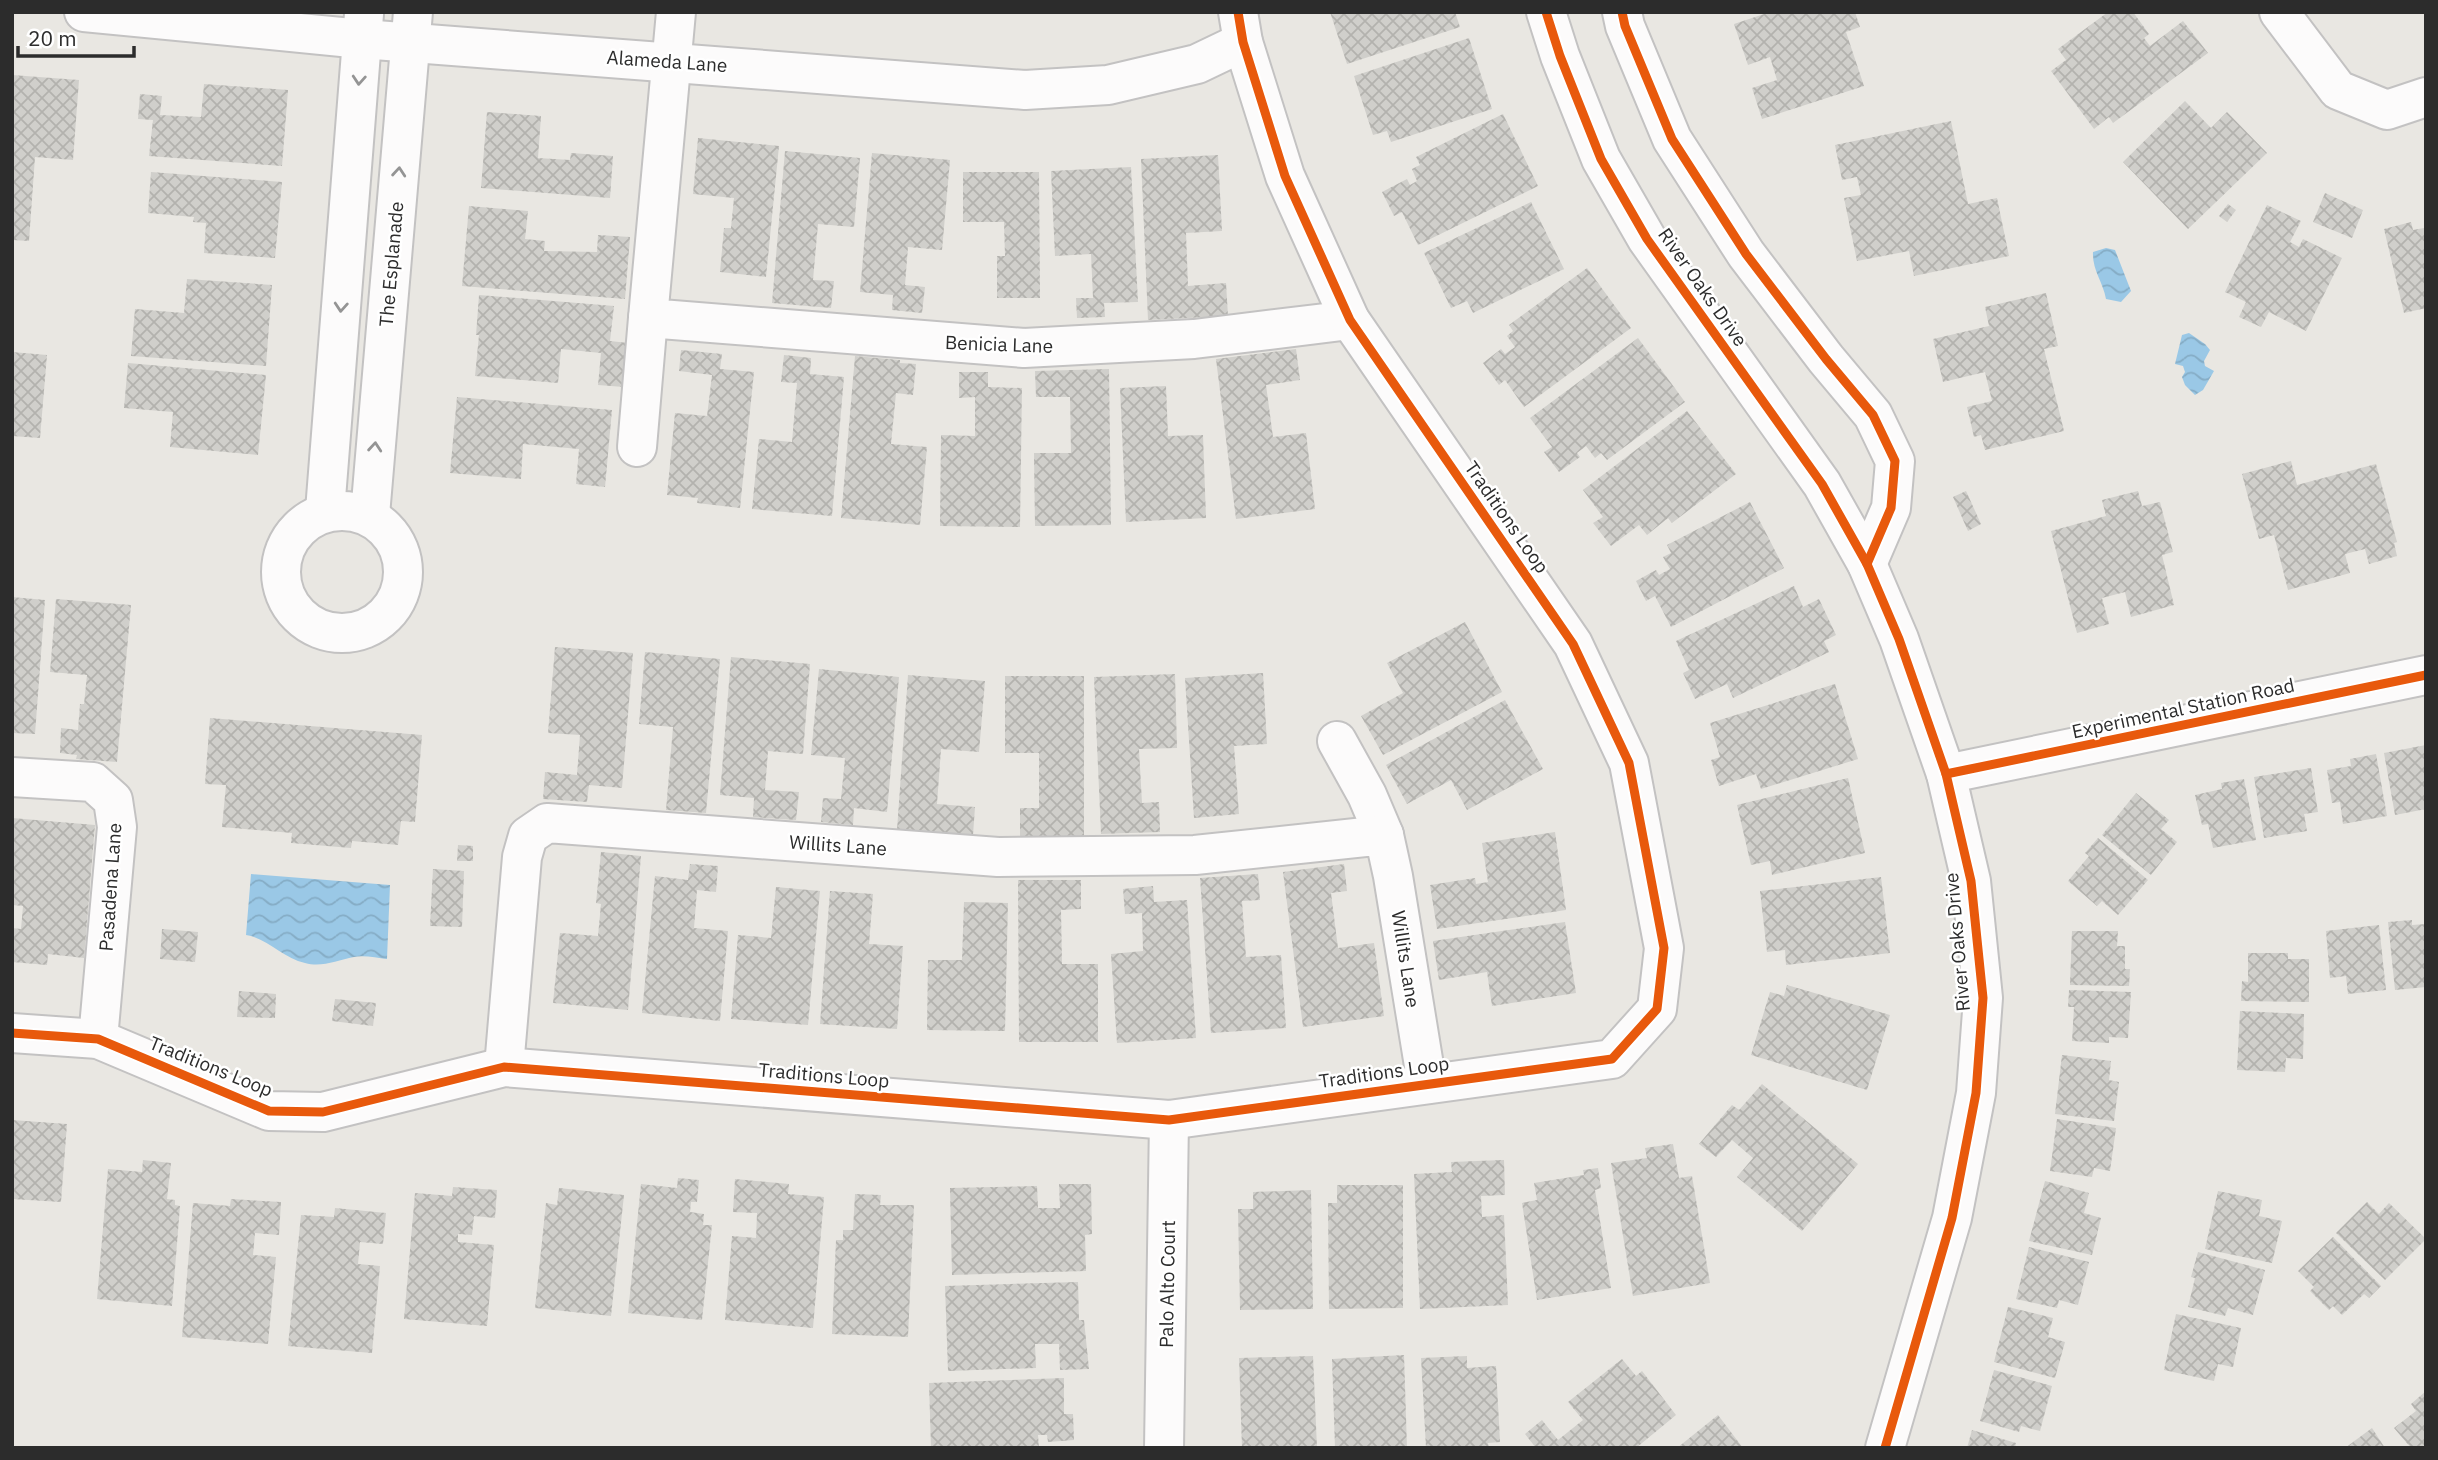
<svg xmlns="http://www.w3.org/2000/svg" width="2438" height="1460" font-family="'IBM Plex Sans',sans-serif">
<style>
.water{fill:url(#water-waves)}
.building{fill:url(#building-cross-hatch)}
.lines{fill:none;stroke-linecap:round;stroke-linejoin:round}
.street-casing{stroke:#c3c2c2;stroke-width:42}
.secondary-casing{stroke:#c3c2c2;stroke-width:42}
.street{stroke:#fcfbfb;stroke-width:38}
.secondary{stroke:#fcfbfb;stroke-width:38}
.cycleway-casing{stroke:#fff;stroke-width:13}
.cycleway{stroke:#e8590c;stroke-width:9}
.oneway{stroke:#949494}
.labels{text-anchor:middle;stroke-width:5;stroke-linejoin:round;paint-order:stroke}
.street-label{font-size:19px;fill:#2c2c2c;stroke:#fff}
</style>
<defs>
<pattern id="water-waves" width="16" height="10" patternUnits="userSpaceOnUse" patternTransform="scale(1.75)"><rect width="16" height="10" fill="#9ac8e6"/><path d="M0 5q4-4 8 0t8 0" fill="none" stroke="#85acc5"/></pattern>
<pattern id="building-cross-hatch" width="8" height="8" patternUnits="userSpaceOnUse" patternTransform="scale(1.75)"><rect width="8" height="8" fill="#d0cfcb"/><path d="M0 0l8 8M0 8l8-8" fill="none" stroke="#b3b2ae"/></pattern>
</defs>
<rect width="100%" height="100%" fill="#e9e7e2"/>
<g class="water">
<path d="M2106 248 2115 250 2131 291 2121 302 2106 299C2103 282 2092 270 2093 252Z"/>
<polygon points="2189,333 2205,344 2210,350 2204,361 2205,366 2214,371 2203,390 2195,395 2185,385 2182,377 2185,372 2183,366 2175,364 2182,335"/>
<path d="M251 874 390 885 387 959C377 958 364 955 354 957 337 960 322 968 305 963 283 958 267 938 246 935Z"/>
</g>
<g class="building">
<polygon points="1330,12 1455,12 1460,27 1347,64"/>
<polygon points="1770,12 1855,12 1860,27 1846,32 1864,86 1762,119 1752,88 1777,80 1770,57 1748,65 1734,24"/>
<polygon points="2108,12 2133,12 2149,34 2144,38 2150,46 2183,21 2208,53 2113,123 2109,117 2094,129 2051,71 2066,60 2058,49"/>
<polygon points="1469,38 1492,109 1391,142 1387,131 1373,135 1354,76"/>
<polygon points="12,75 79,80 73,160 35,157 29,241 12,240"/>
<polygon points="204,84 288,90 282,166 149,156 153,120 138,119 140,94 162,96 160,115 201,117"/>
<polygon points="2185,101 2211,128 2227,112 2267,153 2188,229 2123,162"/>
<polygon points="487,112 541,116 538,158 570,160 571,153 613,156 610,198 481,188"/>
<polygon points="1503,114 1538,186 1418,245 1402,212 1394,216 1382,192 1407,179 1410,185 1417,181 1412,169 1420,165 1416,157"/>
<polygon points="1951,121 1968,204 1997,198 2009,256 1914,276 1909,251 1857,261 1844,198 1861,195 1857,177 1842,180 1835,145"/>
<polygon points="698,138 779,146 766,277 720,272 724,228 731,228 734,198 693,194"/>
<polygon points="785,151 860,158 854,227 818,224 813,280 834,281 831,308 772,303"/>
<polygon points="872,153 950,160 942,250 908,247 905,285 925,287 922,313 892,310 893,295 860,292"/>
<polygon points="1218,155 1222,231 1186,233 1188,286 1226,283 1228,316 1148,320 1141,159"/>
<polygon points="1131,167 1138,302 1104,303 1105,317 1077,318 1076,298 1093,298 1091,254 1055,256 1051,171"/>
<polygon points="151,172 282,182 275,258 204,253 206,223 193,222 194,217 148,213"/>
<polygon points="963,172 1039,172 1040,298 997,298 997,256 1005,256 1004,222 963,222"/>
<polygon points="2325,193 2363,210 2352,238 2313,222"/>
<polygon points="1531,202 1564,269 1473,313 1467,301 1451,308 1424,253"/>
<polygon points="2228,204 2236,210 2227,222 2219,216"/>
<polygon points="2267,205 2301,221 2290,242 2299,247 2303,239 2342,258 2306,331 2269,312 2261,327 2239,317 2246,302 2225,292"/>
<polygon points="469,206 528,211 525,239 545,241 544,251 597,252 598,235 630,237 625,299 462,286"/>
<polygon points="2411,222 2413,230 2424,228 2426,233 2426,308 2404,313 2384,229"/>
<polygon points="1587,268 1631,328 1524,407 1505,380 1499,385 1483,363 1501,349 1505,354 1515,347 1507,336 1513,331 1509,325"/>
<polygon points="187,279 272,285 266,366 131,356 135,309 184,313"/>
<polygon points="2046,293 2058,346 2044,349 2064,431 1985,450 1981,435 1974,437 1967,407 1992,401 1985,372 1943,382 1933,339 1989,326 1985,307"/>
<polygon points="479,295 614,306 610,341 628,343 624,387 598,385 601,353 561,349 558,383 475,376 479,335 476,335"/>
<polygon points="1638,338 1685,402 1607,460 1601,453 1595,458 1586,446 1577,453 1580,457 1559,472 1544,452 1552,447 1530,418"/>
<polygon points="1296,349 1300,380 1266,385 1273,437 1306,433 1315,509 1236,519 1216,359"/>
<polygon points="681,350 722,354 720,369 754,372 740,508 697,503 698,498 667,495 675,413 707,416 712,375 679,371"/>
<polygon points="12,352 47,355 40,438 12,436"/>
<polygon points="784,355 811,358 810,374 844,377 832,516 752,509 759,439 792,442 797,383 781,382"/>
<polygon points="855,356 900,360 900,363 916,364 913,395 896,393 891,444 927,447 920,525 841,518"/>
<polygon points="128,363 266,375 258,455 170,447 173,412 124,408"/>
<polygon points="1109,369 1111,525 1035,526 1034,453 1071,453 1070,397 1036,397 1035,371"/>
<polygon points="959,372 988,372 988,387 1022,388 1020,527 940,526 941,435 975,436 975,397 959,398"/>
<polygon points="1166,386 1168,436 1203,435 1206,518 1126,522 1120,388"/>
<polygon points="457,397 612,410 605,487 576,484 579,449 523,444 521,479 450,473"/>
<polygon points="1687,411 1736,474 1672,523 1668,518 1647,535 1639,525 1611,546 1593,523 1603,517 1583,490"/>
<polygon points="2291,461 2297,485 2376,464 2397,542 2394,543 2397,556 2369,564 2365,549 2345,554 2350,573 2288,590 2274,535 2259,539 2242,474"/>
<polygon points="1966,491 1981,524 1968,531 1953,497"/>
<polygon points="2138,491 2142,506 2160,502 2173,552 2162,555 2174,605 2131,617 2125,592 2102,598 2109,624 2077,633 2051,531 2106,516 2102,500"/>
<polygon points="1750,502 1784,568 1671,627 1655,596 1646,601 1636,581 1656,570 1659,575 1670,569 1663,557 1671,553 1667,545"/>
<polygon points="1794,586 1803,607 1819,599 1836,635 1824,641 1829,652 1733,698 1727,684 1695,699 1683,673 1689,670 1676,641"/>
<polygon points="12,597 45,600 35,734 12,733"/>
<polygon points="56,599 131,605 117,762 76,759 77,755 60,753 61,728 78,730 80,704 84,704 87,675 50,672"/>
<polygon points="1465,622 1502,692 1383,755 1361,716 1403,693 1387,663"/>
<polygon points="555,647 633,653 622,788 589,785 587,802 543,799 545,772 577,775 580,735 548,733"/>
<polygon points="645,652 720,659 706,813 666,810 673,727 639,724"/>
<polygon points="731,657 810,664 803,754 768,751 765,790 799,792 796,820 753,817 754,798 720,795"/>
<polygon points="819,669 899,677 887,812 854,808 853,825 821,822 823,798 841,799 845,758 811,755"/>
<polygon points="1263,673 1267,744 1234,746 1239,814 1194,818 1185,678"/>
<polygon points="1175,674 1177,748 1139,749 1142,803 1159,802 1160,832 1101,834 1094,677"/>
<polygon points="908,675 985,681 979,752 941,749 937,804 975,807 973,835 897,830"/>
<polygon points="1005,676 1084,676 1084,838 1020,837 1020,808 1039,808 1039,753 1005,753"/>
<polygon points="1835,684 1858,759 1761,789 1756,774 1719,786 1711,760 1720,757 1710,723"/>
<polygon points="1505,700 1543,769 1467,810 1451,780 1407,804 1386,765"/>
<polygon points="210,718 422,735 415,822 401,821 398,845 352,841 351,848 291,843 292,833 222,827 226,785 205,784"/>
<polygon points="2426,745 2426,809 2395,815 2384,753"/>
<polygon points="2376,754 2387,816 2343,824 2340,802 2332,803 2327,770 2351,766 2350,759"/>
<polygon points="2311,768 2318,812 2304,814 2307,831 2264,838 2254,777"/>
<polygon points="1848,778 1865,853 1772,875 1770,861 1751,865 1737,805"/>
<polygon points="2244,779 2256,840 2213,848 2208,824 2202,825 2195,795 2222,789 2221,783"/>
<polygon points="2136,793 2169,820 2161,829 2177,842 2151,875 2102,835"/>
<polygon points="12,818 95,825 84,958 48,954 47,965 12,962 12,928 21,929 23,906 12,905"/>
<polygon points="1555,832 1566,910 1437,929 1430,885 1475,878 1476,884 1488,882 1482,843"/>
<polygon points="2098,838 2148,880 2118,915 2102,901 2097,906 2068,881 2089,856 2085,853"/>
<polygon points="458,845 473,846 473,861 457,861"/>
<polygon points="601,852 641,856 628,1010 553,1003 560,933 598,936 601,904 596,903"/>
<polygon points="690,864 718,866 716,892 697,890 694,928 728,931 720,1021 642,1013 655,876 688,880"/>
<polygon points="1344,864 1347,891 1331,893 1338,948 1374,943 1384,1016 1303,1027 1283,872"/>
<polygon points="433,869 464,871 462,927 430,926"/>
<polygon points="1258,874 1260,900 1242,901 1246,957 1281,955 1286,1028 1211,1033 1200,878"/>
<polygon points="1881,877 1890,953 1786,965 1785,950 1767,952 1760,891"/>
<polygon points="1018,880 1081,880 1081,909 1061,910 1062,964 1098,964 1098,1042 1019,1042"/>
<polygon points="1153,886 1154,902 1187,900 1196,1038 1117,1043 1111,954 1143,951 1142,913 1125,914 1123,889"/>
<polygon points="776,887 820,891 808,1025 731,1019 738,935 771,938"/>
<polygon points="830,891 873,894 869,944 903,946 897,1029 820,1024"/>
<polygon points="964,902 1008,903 1005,1031 927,1030 928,960 962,960"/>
<polygon points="2412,920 2412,925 2426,924 2426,987 2395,990 2388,922"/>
<polygon points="1565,922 1576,993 1492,1006 1487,972 1439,980 1433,941"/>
<polygon points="2379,925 2386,990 2348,994 2346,976 2330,978 2326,931"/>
<polygon points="162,929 198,932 195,962 160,959"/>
<polygon points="2072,931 2118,931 2117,946 2125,946 2125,969 2130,969 2129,986 2070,985"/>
<polygon points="2248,953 2288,953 2288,959 2309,959 2309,1002 2241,1001 2242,981 2248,982"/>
<polygon points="1787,985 1890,1015 1867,1090 1751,1055 1770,992 1784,996"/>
<polygon points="2069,990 2131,992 2128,1038 2109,1037 2109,1043 2072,1041 2074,1007 2068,1007"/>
<polygon points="239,991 276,994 275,1018 237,1017"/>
<polygon points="335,999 376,1003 373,1026 332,1021"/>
<polygon points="2240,1011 2304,1014 2303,1059 2286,1058 2285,1072 2237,1070"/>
<polygon points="2062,1055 2111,1061 2109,1080 2119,1082 2114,1121 2055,1114"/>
<polygon points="1762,1084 1858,1164 1802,1231 1737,1177 1753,1158 1732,1140 1716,1157 1699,1144 1732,1105 1739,1110"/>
<polygon points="2057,1119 2116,1128 2110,1171 2094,1168 2092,1177 2050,1171"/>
<polygon points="12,1120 67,1124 61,1202 12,1199"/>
<polygon points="1673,1144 1679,1178 1692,1176 1710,1283 1633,1296 1611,1163 1647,1158 1645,1148"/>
<polygon points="143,1160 171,1163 167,1199 175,1200 175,1205 180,1206 172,1306 97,1299 108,1169 142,1172"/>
<polygon points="1504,1160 1505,1195 1481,1196 1482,1217 1504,1215 1508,1305 1420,1309 1414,1174 1452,1172 1451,1162"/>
<polygon points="1598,1168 1601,1188 1595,1190 1611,1288 1537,1300 1522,1203 1537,1200 1534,1183 1584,1175 1583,1170"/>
<polygon points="678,1178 699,1180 697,1202 691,1202 690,1212 704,1214 703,1225 712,1225 702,1320 628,1313 641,1184 677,1188"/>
<polygon points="735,1179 789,1184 788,1194 824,1197 813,1328 725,1320 732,1236 756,1238 757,1213 733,1212"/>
<polygon points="2045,1181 2089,1193 2084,1213 2101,1218 2092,1255 2029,1241"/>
<polygon points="1059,1184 1091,1184 1092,1234 1085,1235 1086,1271 952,1275 950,1188 1037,1186 1038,1208 1060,1208"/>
<polygon points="1337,1185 1403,1185 1403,1308 1329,1309 1328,1203 1337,1203"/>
<polygon points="453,1187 497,1190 495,1218 474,1216 472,1235 458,1234 458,1242 494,1245 487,1326 404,1319 415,1193 452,1196"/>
<polygon points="559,1188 624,1195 611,1316 535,1308 546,1203 557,1205"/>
<polygon points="1311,1190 1313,1309 1240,1310 1238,1209 1253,1209 1253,1192"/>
<polygon points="2218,1191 2262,1200 2259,1216 2282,1221 2272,1263 2205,1249"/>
<polygon points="855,1194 881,1195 880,1205 914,1205 908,1337 832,1334 836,1240 843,1240 843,1230 853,1230"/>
<polygon points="231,1199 281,1202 279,1235 255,1233 253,1255 276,1257 268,1344 182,1337 193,1203 230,1206"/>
<polygon points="2367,1202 2379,1214 2389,1203 2426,1239 2385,1280 2336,1233"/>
<polygon points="335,1208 386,1213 383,1244 360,1242 358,1264 380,1266 372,1353 288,1346 301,1215 334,1217"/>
<polygon points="2333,1237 2381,1286 2369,1298 2364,1294 2342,1315 2333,1306 2329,1310 2310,1291 2314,1287 2298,1271"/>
<polygon points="2029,1247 2089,1262 2078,1305 2059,1300 2057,1308 2016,1299"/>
<polygon points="2198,1252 2265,1270 2253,1315 2228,1308 2225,1316 2188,1307 2195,1278 2191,1277"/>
<polygon points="1078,1282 1079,1320 1084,1320 1089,1369 1060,1370 1059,1344 1035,1344 1036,1368 948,1371 945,1286"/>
<polygon points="2008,1307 2053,1318 2048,1337 2065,1342 2055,1378 1994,1362"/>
<polygon points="2176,1314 2241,1328 2233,1367 2218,1364 2214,1381 2164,1370"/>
<polygon points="1404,1355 1407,1448 1335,1448 1332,1359"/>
<polygon points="1313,1356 1317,1448 1242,1448 1239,1358"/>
<polygon points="1467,1356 1467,1368 1496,1366 1500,1442 1488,1443 1489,1448 1426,1448 1421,1358"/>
<polygon points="1622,1359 1636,1376 1642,1371 1676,1415 1636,1448 1536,1448 1525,1434 1542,1420 1558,1440 1583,1420 1568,1402"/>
<polygon points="1994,1370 2052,1386 2040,1431 2021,1426 2019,1432 1980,1421"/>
<polygon points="1064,1378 1064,1414 1073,1414 1074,1440 1048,1442 1047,1435 1038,1435 1039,1448 931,1448 929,1383"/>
<polygon points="2426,1391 2426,1448 2411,1448 2394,1428 2416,1411 2411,1404"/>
<polygon points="1718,1415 1743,1448 1677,1448"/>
<polygon points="2372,1428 2385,1448 2345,1448"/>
<polygon points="1972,1430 2016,1443 2015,1448 1967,1448"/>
</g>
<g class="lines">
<defs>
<g id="street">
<polyline points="84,12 362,39 1025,90 1108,85 1197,64 1243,42"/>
<polyline points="676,12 648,318 1024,348 1194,339 1350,320"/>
<polyline points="2279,12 2338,90 2387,110 2426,97"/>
<polyline points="637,447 648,318"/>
<circle cx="342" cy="572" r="61"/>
<polyline points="325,511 364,14"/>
<polyline points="370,515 413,12"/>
<polyline points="1337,741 1367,795 1384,835"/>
<polyline points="1946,774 2426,675"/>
<polyline points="12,777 93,782 113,800 117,827 98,1039"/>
<polyline points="12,1033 98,1039 269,1111 323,1112 504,1067 1169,1120 1612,1059 1657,1009 1664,948 1629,763 1573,644 1350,320 1285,176 1243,42 1238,12"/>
<polyline points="504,1067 522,857 528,836 547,823 998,857 1195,855 1384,835 1393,876 1427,1084"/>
<polyline points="1164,1448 1169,1120"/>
</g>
<g id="secondary">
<polyline points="1546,12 1560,56 1601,159 1647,239 1822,484 1867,564 1899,639 1946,774 1971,881 1983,998 1976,1093 1952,1218 1885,1448"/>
<polyline points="1622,12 1625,26 1672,139 1746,254 1826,359 1873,415 1895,461 1891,508 1867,564"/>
</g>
</defs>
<use href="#street" class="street-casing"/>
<use href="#secondary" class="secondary-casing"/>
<use href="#street" class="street"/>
<use href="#secondary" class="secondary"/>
<defs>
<g id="cycleway">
<polyline points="1546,12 1560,56 1601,159 1647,239 1822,484 1867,564 1899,639 1946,774 1971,881 1983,998 1976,1093 1952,1218 1885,1448"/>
<polyline points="1622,12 1625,26 1672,139 1746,254 1826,359 1873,415 1895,461 1891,508 1867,564"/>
<polyline points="1946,774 2426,675"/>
<polyline points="12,1033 98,1039 269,1111 323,1112 504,1067 1169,1120 1612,1059 1657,1009 1664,948 1629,763 1573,644 1350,320 1285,176 1243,42 1238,12"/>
</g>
</defs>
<use href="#cycleway" class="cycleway-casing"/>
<use href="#cycleway" class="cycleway"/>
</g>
<defs><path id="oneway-chevron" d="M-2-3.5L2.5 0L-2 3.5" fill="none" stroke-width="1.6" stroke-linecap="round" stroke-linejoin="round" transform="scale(1.75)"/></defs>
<g class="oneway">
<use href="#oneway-chevron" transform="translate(359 80) rotate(94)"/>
<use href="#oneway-chevron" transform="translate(399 172) rotate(-85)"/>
<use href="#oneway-chevron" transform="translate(341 307) rotate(94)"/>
<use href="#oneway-chevron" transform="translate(375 447) rotate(-85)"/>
</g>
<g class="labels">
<g class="street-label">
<text transform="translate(667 61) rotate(4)" y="7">Alameda Lane</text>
<text transform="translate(391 264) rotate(-85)" y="7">The Esplanade</text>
<text transform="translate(1703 287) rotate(55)" y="7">River Oaks Drive</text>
<text transform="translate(999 344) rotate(2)" y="7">Benicia Lane</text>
<text transform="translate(1507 517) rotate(55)" y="7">Traditions Loop</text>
<text transform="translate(2183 708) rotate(-12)" y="7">Experimental Station Road</text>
<text transform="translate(838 845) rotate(4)" y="7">Willits Lane</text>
<text transform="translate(110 887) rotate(-86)" y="7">Pasadena Lane</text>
<text transform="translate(1957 942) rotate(-95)" y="7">River Oaks Drive</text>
<text transform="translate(1406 959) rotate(81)" y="7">Willits Lane</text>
<text transform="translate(211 1066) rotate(22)" y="7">Traditions Loop</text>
<text transform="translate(1384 1072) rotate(-8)" y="7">Traditions Loop</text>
<text transform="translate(824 1075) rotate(5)" y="7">Traditions Loop</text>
<text transform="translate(1167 1284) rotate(-89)" y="7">Palo Alto Court</text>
</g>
</g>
<rect width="2438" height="1460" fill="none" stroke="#2c2c2c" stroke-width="28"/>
<path d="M18 46v10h116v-10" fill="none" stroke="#2c2c2c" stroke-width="3.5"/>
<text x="28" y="46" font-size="21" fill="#2c2c2c" stroke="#ffffff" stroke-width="5" paint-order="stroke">20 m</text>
</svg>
